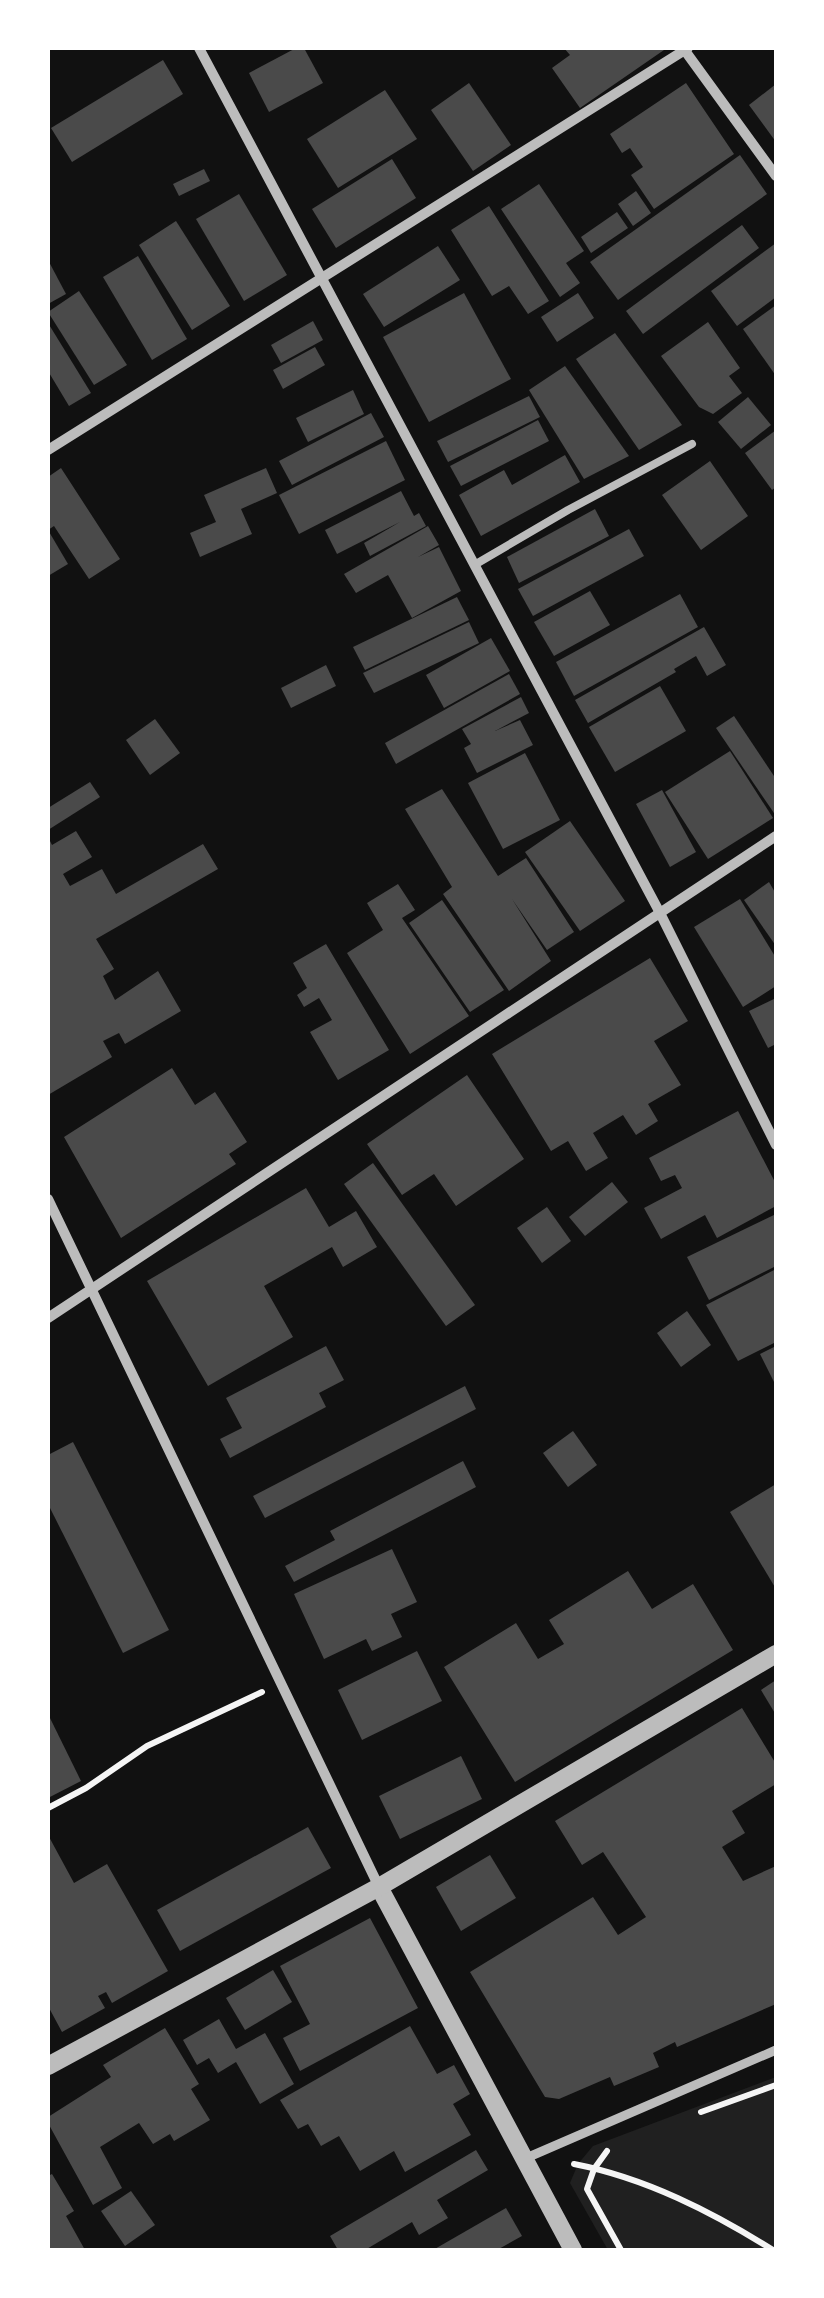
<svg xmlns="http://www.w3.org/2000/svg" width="824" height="2298" font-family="'Public Sans',sans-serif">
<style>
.green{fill:#202020}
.building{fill:#4a4a4a}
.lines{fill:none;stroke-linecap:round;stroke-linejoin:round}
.path{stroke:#f5f5f5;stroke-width:6}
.service{stroke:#bcbcbc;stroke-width:8}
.pedestrian{stroke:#bcbcbc;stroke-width:9}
.minor{stroke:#bcbcbc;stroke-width:10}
.tertiary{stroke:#bcbcbc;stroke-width:18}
</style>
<rect width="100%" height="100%" fill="#111"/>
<polygon class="green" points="776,2077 776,2250 608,2250 570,2183 578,2164 593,2146"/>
<g class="building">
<polygon points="296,48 304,48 323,83 269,112 249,73"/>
<polygon points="564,48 662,48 664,50 580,108 552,68 570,55"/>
<polygon points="163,60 183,94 72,162 51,128"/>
<polygon points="469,83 511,145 473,171 431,110"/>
<polygon points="686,83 734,154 654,209 631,175 643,167 630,148 622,153 610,134"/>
<polygon points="776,84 776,142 749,105"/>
<polygon points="385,90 417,139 338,188 307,139"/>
<polygon points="740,155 767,194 618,300 590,262"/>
<polygon points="392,159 416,198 336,248 312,209"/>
<polygon points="204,169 210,181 179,196 173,184"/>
<polygon points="539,184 584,251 566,263 580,283 560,297 501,209"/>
<polygon points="636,191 651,213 633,226 618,204"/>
<polygon points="239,194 287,275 244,301 196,219"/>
<polygon points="489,206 549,301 528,314 509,286 492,296 451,230"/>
<polygon points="617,212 628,228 591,253 581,237"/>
<polygon points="176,221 230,306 192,330 139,245"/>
<polygon points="742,225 759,248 643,334 626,311"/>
<polygon points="776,243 776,297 737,326 711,291"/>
<polygon points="438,246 460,280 384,327 363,294"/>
<polygon points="138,256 187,339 152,360 103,277"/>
<polygon points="48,260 66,294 48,304"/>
<polygon points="79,291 127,365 94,385 48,312"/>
<polygon points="464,293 511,379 429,422 383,337"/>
<polygon points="578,293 594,318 557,342 541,317"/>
<polygon points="776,305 776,376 743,329"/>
<polygon points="313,321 323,340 281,363 271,345"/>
<polygon points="708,322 740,368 729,376 742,393 713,414 699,407 661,356"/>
<polygon points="48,323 91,393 69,406 48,371"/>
<polygon points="615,333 682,425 639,450 576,359"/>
<polygon points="315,347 325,365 283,389 273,370"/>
<polygon points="565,366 629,456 584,479 529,390"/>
<polygon points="353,390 364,414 308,442 296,418"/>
<polygon points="529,396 540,417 448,462 437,441"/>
<polygon points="748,397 771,425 741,449 718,422"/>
<polygon points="371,413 384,437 292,485 279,461"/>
<polygon points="538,420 549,441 461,486 450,466"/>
<polygon points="776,430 776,487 772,490 745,453"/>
<polygon points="386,441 405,480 299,534 279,495"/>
<polygon points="565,455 580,482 481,536 459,495 504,470 512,485"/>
<polygon points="710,461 748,516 701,550 662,495"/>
<polygon points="61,468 120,559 89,579 54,526 48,530 48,477"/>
<polygon points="266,468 277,493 241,509 252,534 200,557 190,533 216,522 204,495"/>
<polygon points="401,491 414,516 419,513 426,526 370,556 364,543 400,522 337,554 325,530"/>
<polygon points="595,509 609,536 519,583 507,557"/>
<polygon points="428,526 439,545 418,557 439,547 461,591 412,618 388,575 356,593 344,574"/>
<polygon points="629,529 644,556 533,616 518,589"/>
<polygon points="48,530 68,564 48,576"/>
<polygon points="590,591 610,625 554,656 534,622"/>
<polygon points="680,594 698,627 574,696 556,662"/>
<polygon points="457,597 469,620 365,670 353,647"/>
<polygon points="469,622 479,643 374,693 363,673"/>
<polygon points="704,627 726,665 707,676 696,656 674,669 676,672 588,723 575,700"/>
<polygon points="491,638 510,671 444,708 426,675"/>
<polygon points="326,665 336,686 291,708 281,688"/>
<polygon points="509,674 520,694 396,764 385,743"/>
<polygon points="660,686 686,731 615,772 589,727"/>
<polygon points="521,697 529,713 495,731 520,720 533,745 477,773 464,748 471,744 462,729"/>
<polygon points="734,716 776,779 776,816 716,728"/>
<polygon points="155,719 180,753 150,775 126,740"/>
<polygon points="730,751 773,818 708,859 665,792"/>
<polygon points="525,753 560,820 503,849 468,783"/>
<polygon points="90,782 100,797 48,830 48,808"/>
<polygon points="442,789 498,876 526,858 574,932 547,950 512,899 551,961 509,991 443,894 452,887 405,809"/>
<polygon points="662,790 696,852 670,867 636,804"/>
<polygon points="570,821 625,901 580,931 525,852"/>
<polygon points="76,831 92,857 63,874 70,886 102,869 116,894 203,844 218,869 96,939 114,969 103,976 115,1000 158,971 181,1011 125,1044 119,1033 103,1041 112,1057 48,1095 48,837 52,845"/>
<polygon points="769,882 776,894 776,946 744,900"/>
<polygon points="398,884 415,910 402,918 469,1016 410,1054 347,953 383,930 367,903"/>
<polygon points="740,899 776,958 776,986 743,1007 694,927"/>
<polygon points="442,900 504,990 470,1012 409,923"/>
<polygon points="326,944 389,1050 338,1080 310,1032 332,1020 319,998 304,1007 297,995 307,988 293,963"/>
<polygon points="650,958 688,1021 654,1041 681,1085 648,1104 658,1121 636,1135 623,1115 593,1133 608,1158 586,1171 568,1141 551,1151 492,1054"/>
<polygon points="776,998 776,1044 768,1048 749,1011"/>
<polygon points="172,1068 195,1105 215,1092 247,1142 229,1154 236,1164 121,1238 64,1137"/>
<polygon points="467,1075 524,1159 456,1206 434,1174 402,1195 367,1144"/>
<polygon points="738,1111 776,1184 776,1206 717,1238 705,1215 661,1239 644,1208 682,1188 675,1175 661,1181 649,1158"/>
<polygon points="373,1163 475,1305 446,1326 344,1184"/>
<polygon points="612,1182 628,1202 585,1236 569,1217"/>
<polygon points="306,1188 329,1227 356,1211 377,1247 343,1267 332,1247 264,1286 293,1337 208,1386 147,1281"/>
<polygon points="547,1207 571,1241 542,1263 517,1228"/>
<polygon points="776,1214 776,1266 709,1300 687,1257"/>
<polygon points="776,1269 776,1342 738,1361 706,1305"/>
<polygon points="687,1311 711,1345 681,1367 657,1333"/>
<polygon points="326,1346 344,1380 319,1393 326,1407 230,1458 220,1439 242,1428 226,1398"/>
<polygon points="776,1346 776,1386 760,1354"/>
<polygon points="465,1386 476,1409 265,1518 253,1496"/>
<polygon points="573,1431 597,1465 568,1487 543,1453"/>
<polygon points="73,1442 169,1630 123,1653 48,1504 48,1455"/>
<polygon points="463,1461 476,1487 294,1582 285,1566 335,1540 330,1531"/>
<polygon points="776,1484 776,1589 730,1512"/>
<polygon points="392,1549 417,1602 391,1614 402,1637 372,1651 366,1639 324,1659 294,1594"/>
<polygon points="628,1571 652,1609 693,1584 733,1650 515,1782 444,1667 516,1623 538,1659 564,1644 549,1620"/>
<polygon points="417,1651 442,1701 362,1740 338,1690"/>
<polygon points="776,1680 776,1715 761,1690"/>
<polygon points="742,1708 776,1764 776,1784 732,1811 745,1833 722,1847 743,1881 776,1866 776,2004 677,2047 675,2042 653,2053 659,2067 614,2086 610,2077 559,2099 545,2097 470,1972 593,1897 618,1935 646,1917 603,1852 582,1865 555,1821"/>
<polygon points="48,1714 81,1781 48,1798"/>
<polygon points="461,1756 482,1799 400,1839 379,1796"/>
<polygon points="308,1827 331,1868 180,1951 157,1910"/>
<polygon points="48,1835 74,1883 107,1864 168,1971 112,2003 106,1992 98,1996 105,2008 62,2032 48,2006"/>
<polygon points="490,1855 516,1898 461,1931 436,1887"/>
<polygon points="370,1918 418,2008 300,2071 283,2038 310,2024 280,1966"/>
<polygon points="273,1970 292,2002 245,2030 226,1998"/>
<polygon points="219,2019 236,2049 265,2033 294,2084 260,2104 236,2062 218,2073 209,2058 197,2065 183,2040"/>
<polygon points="410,2026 437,2074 454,2065 470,2094 453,2104 471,2135 405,2172 394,2151 360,2171 339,2136 321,2146 308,2124 298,2129 280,2100"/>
<polygon points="165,2028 199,2084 191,2089 210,2120 174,2141 170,2134 153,2144 139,2123 100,2147 122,2188 93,2205 48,2123 48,2117 111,2077 103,2065"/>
<polygon points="476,2150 488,2170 437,2200 448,2218 419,2235 412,2222 365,2250 338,2250 330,2236"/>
<polygon points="52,2174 74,2211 66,2216 85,2250 48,2250 48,2176"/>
<polygon points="131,2191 155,2225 125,2246 101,2211"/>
<polygon points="506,2208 522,2236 497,2250 433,2250"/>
</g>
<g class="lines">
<g class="path">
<polyline points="48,1808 86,1788 147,1746 262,1692"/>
<polyline points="701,2112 776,2085"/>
<polyline points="607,2151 594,2169 587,2189 621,2250"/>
<path d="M574 2164C646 2178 712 2212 773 2250"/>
</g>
<polyline class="service" points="476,564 568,510 692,444"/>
<polyline class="pedestrian" points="524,2159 776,2050"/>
<g class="minor">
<polyline points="199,48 660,913 776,1145"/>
<polyline points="683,48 776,176"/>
<polyline points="48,450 688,48"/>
<polyline points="48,1199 379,1887"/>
<polyline points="48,1318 776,836"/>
</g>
<g class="tertiary">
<polyline points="379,1887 573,2250"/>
<polyline points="48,2066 379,1887 776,1654"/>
</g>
</g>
<rect width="824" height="2298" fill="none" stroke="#ffffff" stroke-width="100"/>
</svg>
